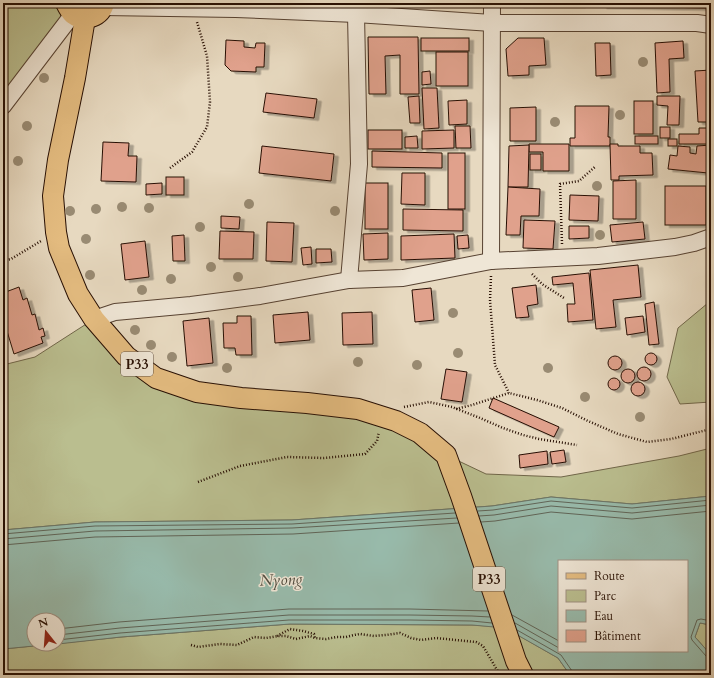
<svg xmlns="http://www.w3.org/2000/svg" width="714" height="678" font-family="Cardo,serif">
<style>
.green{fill:#babe8f;stroke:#706649}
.water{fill:#98bbac;stroke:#6b7668;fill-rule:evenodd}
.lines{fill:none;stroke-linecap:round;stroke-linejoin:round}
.shore{stroke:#606558;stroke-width:1}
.building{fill:#e0a18c;stroke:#270f03;filter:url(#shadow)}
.minor-casing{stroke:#574232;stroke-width:18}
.major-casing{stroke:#270f03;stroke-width:22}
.path{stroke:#270f03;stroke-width:2.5;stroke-dasharray:1 2;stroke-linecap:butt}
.minor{stroke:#efe6d6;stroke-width:16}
.major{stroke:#e4bc80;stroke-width:20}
.tree{fill:#998b73}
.labels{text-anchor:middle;stroke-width:3;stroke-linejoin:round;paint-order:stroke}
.shield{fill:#efe6d6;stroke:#635042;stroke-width:1}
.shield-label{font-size:14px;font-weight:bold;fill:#270f03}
.water-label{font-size:16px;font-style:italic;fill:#4f4b3e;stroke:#efe6d6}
</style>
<defs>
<filter id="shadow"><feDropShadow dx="4.5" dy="2.5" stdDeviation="0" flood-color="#0004"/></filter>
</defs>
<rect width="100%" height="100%" fill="#e7d9c0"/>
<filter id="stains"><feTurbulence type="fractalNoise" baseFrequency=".005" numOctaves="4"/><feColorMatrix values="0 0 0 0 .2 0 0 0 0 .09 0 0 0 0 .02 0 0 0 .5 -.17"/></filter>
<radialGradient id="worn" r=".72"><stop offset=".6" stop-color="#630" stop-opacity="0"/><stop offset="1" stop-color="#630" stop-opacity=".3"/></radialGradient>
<g class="green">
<polygon points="3,3 66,3 69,9 3,106"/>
<polygon points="711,302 711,402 680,404 667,377 678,328 708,303"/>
<polygon points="94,319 156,378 358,409 446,455 486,474 561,477 679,456 711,448 711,496 632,504 551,497 492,506 292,520 95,522 3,530 3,365 35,357"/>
<polygon points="700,623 711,625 711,655 695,637"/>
<polygon points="290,624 472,625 504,627 558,658 570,675 3,675 3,649 121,637"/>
</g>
<path class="water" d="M711 496V625L700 623 695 637 711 655V675H570L558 658 505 628 472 625 290 624 121 637 58 644V620H34V644H55L3 649V530L95 522 292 520 492 506 551 497 632 504ZM559 561H687V651H559Z"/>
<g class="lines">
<g class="shore">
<polyline points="478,511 493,510 551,501 632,508 711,500"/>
<polyline points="479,516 494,515 551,506 632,513 711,505"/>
<polyline points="481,522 495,521 551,512 632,519 711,511"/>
<polyline points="3,534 95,526 292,524 455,513"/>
<polyline points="3,539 95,531 292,528 457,518"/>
<polyline points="3,545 95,537 293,534 459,523"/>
<polyline points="512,615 559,641"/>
<polyline points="711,621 701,619 697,620 691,637 692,640 706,656 711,657"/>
<polyline points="515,623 559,648"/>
<polyline points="58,629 119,622 289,609 410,609 488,611"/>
<polyline points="517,630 561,655 572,671 573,675"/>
<polyline points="58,635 120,628 289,615 410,615 472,616 490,617"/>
<polyline points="58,640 120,633 289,620 410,620 472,621 492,623"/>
</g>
</g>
<g class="building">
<polygon points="518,3 581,3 581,5 519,5"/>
<polygon points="603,3 710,3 710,8 602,6"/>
<polygon points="368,37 418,37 419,94 400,94 400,55 385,56 386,94 369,94"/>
<rect x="421" y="38" width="48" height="13"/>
<polygon points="518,38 544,38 546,65 529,66 529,75 508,76 506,49"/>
<polygon points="226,40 244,41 244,47 255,48 256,43 265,43 264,67 256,67 256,72 231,71 225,65"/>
<polygon points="683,41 684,58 669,59 670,92 657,93 655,43"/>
<polygon points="595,43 610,43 611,75 596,76"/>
<rect x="436" y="52" width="32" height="34"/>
<polygon points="711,70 711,122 698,122 695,71"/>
<polygon points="430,71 431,84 422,85 422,72"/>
<polygon points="422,88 437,88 439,128 424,129"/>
<polygon points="266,93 317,99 314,118 263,112"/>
<polygon points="419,96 420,123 410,123 408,97"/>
<polygon points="657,96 680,96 679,125 667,125 668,106 657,105"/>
<polygon points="467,100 467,124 449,125 448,101"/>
<rect x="634" y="101" width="19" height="33"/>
<polygon points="575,106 609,106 608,137 610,137 610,146 570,146 570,138 575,138"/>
<polygon points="536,107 536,141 510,141 510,108"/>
<polygon points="455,126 470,126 471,148 456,148"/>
<rect x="660" y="127" width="10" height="11"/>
<polygon points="699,128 711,128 711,144 679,144 679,134 699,134"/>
<rect x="368" y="130" width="34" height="19"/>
<polygon points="454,130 454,148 422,149 422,131"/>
<polygon points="417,136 418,148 405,148 405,137"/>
<rect x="635" y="136" width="23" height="8"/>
<rect x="668" y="139" width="9" height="7"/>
<polygon points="103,142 129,143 128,156 137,156 136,182 101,181"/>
<polygon points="529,144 569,144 569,171 543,171 543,152 529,152"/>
<polygon points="610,144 618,144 618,146 640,146 640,153 652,153 653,175 619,176 619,180 611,180"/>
<polygon points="529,145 528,187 508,187 509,146"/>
<polygon points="711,145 708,173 668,169 670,155 677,156 678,146 690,147 690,153 696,154 697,146"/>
<polygon points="262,146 334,154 331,181 259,173"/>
<polygon points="372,151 442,153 442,168 372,167"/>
<rect x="448" y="153" width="17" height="56"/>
<rect x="530" y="154" width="11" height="16"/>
<polygon points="402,173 425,173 425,205 401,204"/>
<rect x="166" y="177" width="18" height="18"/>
<polygon points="636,180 636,219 613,219 613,181"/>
<polygon points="162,183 162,194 146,195 146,184"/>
<rect x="365" y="183" width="23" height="46"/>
<rect x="665" y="186" width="41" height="39"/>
<polygon points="508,187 540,189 539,216 521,216 520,235 506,235"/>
<polygon points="570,195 599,196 598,221 569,220"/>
<polygon points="403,209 463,210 463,231 403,230"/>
<polygon points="221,216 240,217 239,229 221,228"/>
<polygon points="524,220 555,221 553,249 523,248"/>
<polygon points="267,222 294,223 292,262 266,261"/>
<polygon points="643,222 645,239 612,242 610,225"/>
<polygon points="569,226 589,226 589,238 569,239"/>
<polygon points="220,231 254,232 253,259 219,259"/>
<polygon points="388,233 388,259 364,260 363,234"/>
<polygon points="454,234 455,258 401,260 401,236"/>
<polygon points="184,235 185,261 173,261 172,236"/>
<polygon points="468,235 469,248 458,249 457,236"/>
<polygon points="145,241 149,277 125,280 121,244"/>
<polygon points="311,247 312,264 303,265 301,248"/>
<polygon points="316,249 331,249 332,262 316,263"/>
<polygon points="638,265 641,297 613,300 616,327 596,329 590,270"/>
<polygon points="589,273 593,320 568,322 567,304 575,304 573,283 553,285 552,277"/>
<polygon points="536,285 538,304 527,306 529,317 516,318 512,288"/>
<polygon points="19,287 23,300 27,298 32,315 35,314 39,330 43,328 45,336 41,337 43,343 14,354 3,318 3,293"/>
<polygon points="431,288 434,320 415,322 412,290"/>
<polygon points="654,302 659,344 649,345 645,304"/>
<polygon points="308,312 310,340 275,343 273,315"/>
<polygon points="372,312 373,344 343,345 342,313"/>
<polygon points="237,316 251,316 252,355 236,355 235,348 224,348 223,323 237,323"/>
<polygon points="643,316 645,332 627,335 625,318"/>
<polygon points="209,318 213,363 187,366 183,321"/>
<circle cx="651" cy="359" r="6"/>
<circle cx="615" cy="363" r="7"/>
<circle cx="644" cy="374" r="7"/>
<circle cx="628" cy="376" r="7"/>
<polygon points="446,369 467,372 462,402 441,399"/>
<circle cx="614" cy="384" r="6"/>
<circle cx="638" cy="389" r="7"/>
<polygon points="493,398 559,427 554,437 489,408"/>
<polygon points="564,450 566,462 552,464 550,452"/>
<polygon points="547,451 548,464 520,468 519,455"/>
</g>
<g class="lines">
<defs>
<g id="minor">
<polyline points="103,7 236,9 356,14 492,23 697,23 711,25"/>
<polyline points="3,106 73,14"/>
<polyline points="491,261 492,3"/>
<polyline points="349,280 359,164 356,14 357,3"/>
<polyline points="94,319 115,312 191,305 260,296 349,280 403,278 491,261 598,256 675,247 694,243 711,237"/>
</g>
<g id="major">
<path d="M66 3C68 7 70 11 73 14 85 23 101 16 104 3"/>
<polyline points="85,18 75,78 58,160 53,196 56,232 59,248 78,294 94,319 126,356 156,378 197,392 241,398 307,403 358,409 396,421 420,433 446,455 461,496 516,661 523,675"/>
</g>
</defs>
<use href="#minor" class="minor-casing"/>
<use href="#major" class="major-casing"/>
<g class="path">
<polyline points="170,168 192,152 207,127 210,102 207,56 197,22"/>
<polyline points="562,244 560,184 579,181 596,166"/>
<polyline points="3,261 11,259 41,241"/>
<polyline points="532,274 542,284 564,298"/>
<polyline points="491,276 490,300 495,365 509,393"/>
<polyline points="404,407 429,402 452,407 480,418 503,428 523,435 539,439 577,445"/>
<polyline points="456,409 472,405 509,393 537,400 562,408 588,421 618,434 647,442 671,439 711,429"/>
<polyline points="198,482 240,466 287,457 324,458 365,454 377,441 379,432"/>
<polyline points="277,636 290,629 303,631 314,634 315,638"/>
<polyline points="191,645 198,647 220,644 237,645 254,637 266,638 278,636 286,636 296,639 310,636 315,638 326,639 337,637 346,637 354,635 360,634 374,636 386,635 400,633 411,638 421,640 436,638 476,642 483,646 500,675"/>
</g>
<use href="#minor" class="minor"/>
<use href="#major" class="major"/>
</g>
<g class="tree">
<circle cx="643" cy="62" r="5"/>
<circle cx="44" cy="78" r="5"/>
<circle cx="620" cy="115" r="5"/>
<circle cx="555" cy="122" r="5"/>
<circle cx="27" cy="126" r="5"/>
<circle cx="18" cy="161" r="5"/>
<circle cx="597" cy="186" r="5"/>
<circle cx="249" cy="204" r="5"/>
<circle cx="122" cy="207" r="5"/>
<circle cx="149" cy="208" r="5"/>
<circle cx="96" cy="209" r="5"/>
<circle cx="70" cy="211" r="5"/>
<circle cx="335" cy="211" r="5"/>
<circle cx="200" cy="227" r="5"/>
<circle cx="600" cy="235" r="5"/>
<circle cx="86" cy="239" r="5"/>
<circle cx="211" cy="267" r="5"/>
<circle cx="90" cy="275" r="5"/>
<circle cx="238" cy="277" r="5"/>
<circle cx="171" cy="279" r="5"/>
<circle cx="142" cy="290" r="5"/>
<circle cx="453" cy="313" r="5"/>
<circle cx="135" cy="330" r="5"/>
<circle cx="151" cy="345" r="5"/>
<circle cx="458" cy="353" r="5"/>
<circle cx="172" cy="357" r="5"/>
<circle cx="358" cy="362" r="5"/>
<circle cx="417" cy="365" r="5"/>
<circle cx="227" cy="368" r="5"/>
<circle cx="548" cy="368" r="5"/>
<circle cx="585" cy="397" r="5"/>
<circle cx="640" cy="417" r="5"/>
</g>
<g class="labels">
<g class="shield">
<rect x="121" y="352" width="32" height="24" rx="3"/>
<rect x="473" y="567" width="32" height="24" rx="3"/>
</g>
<g class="shield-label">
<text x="137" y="369">P33</text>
<text x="489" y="584">P33</text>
</g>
<g class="water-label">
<text transform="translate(281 579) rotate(-2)" y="6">Nyong</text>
</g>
</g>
<rect width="714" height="678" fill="none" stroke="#e7d9c0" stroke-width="16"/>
<rect x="4" y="4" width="706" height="670" fill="none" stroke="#270f03" stroke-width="2"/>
<rect x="8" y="8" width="698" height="662" fill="none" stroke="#270f03"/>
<rect x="558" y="560" width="130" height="92" fill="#efe6d6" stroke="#9f9082"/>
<rect x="566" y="573" width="20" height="6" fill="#e4bc80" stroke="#9f9082"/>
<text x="594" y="580" font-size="12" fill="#270f03">Route</text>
<rect x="566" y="590" width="20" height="12" fill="#babe8f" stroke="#9f9082"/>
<text x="594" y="600" font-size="12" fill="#270f03">Parc</text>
<rect x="566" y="610" width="20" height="12" fill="#98bbac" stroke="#9f9082"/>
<text x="594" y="620" font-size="12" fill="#270f03">Eau</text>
<rect x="566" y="630" width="20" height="12" fill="#e0a18c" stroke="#9f9082"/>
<text x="594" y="640" font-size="12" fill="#270f03">Bâtiment</text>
<g transform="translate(46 632) rotate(343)"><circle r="19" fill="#efe6d6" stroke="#9f9082"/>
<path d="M0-3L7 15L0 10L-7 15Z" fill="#8f2418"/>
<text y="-6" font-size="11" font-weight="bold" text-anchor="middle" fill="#270f03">N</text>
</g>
<rect width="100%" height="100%" filter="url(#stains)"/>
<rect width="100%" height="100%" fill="url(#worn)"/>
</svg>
